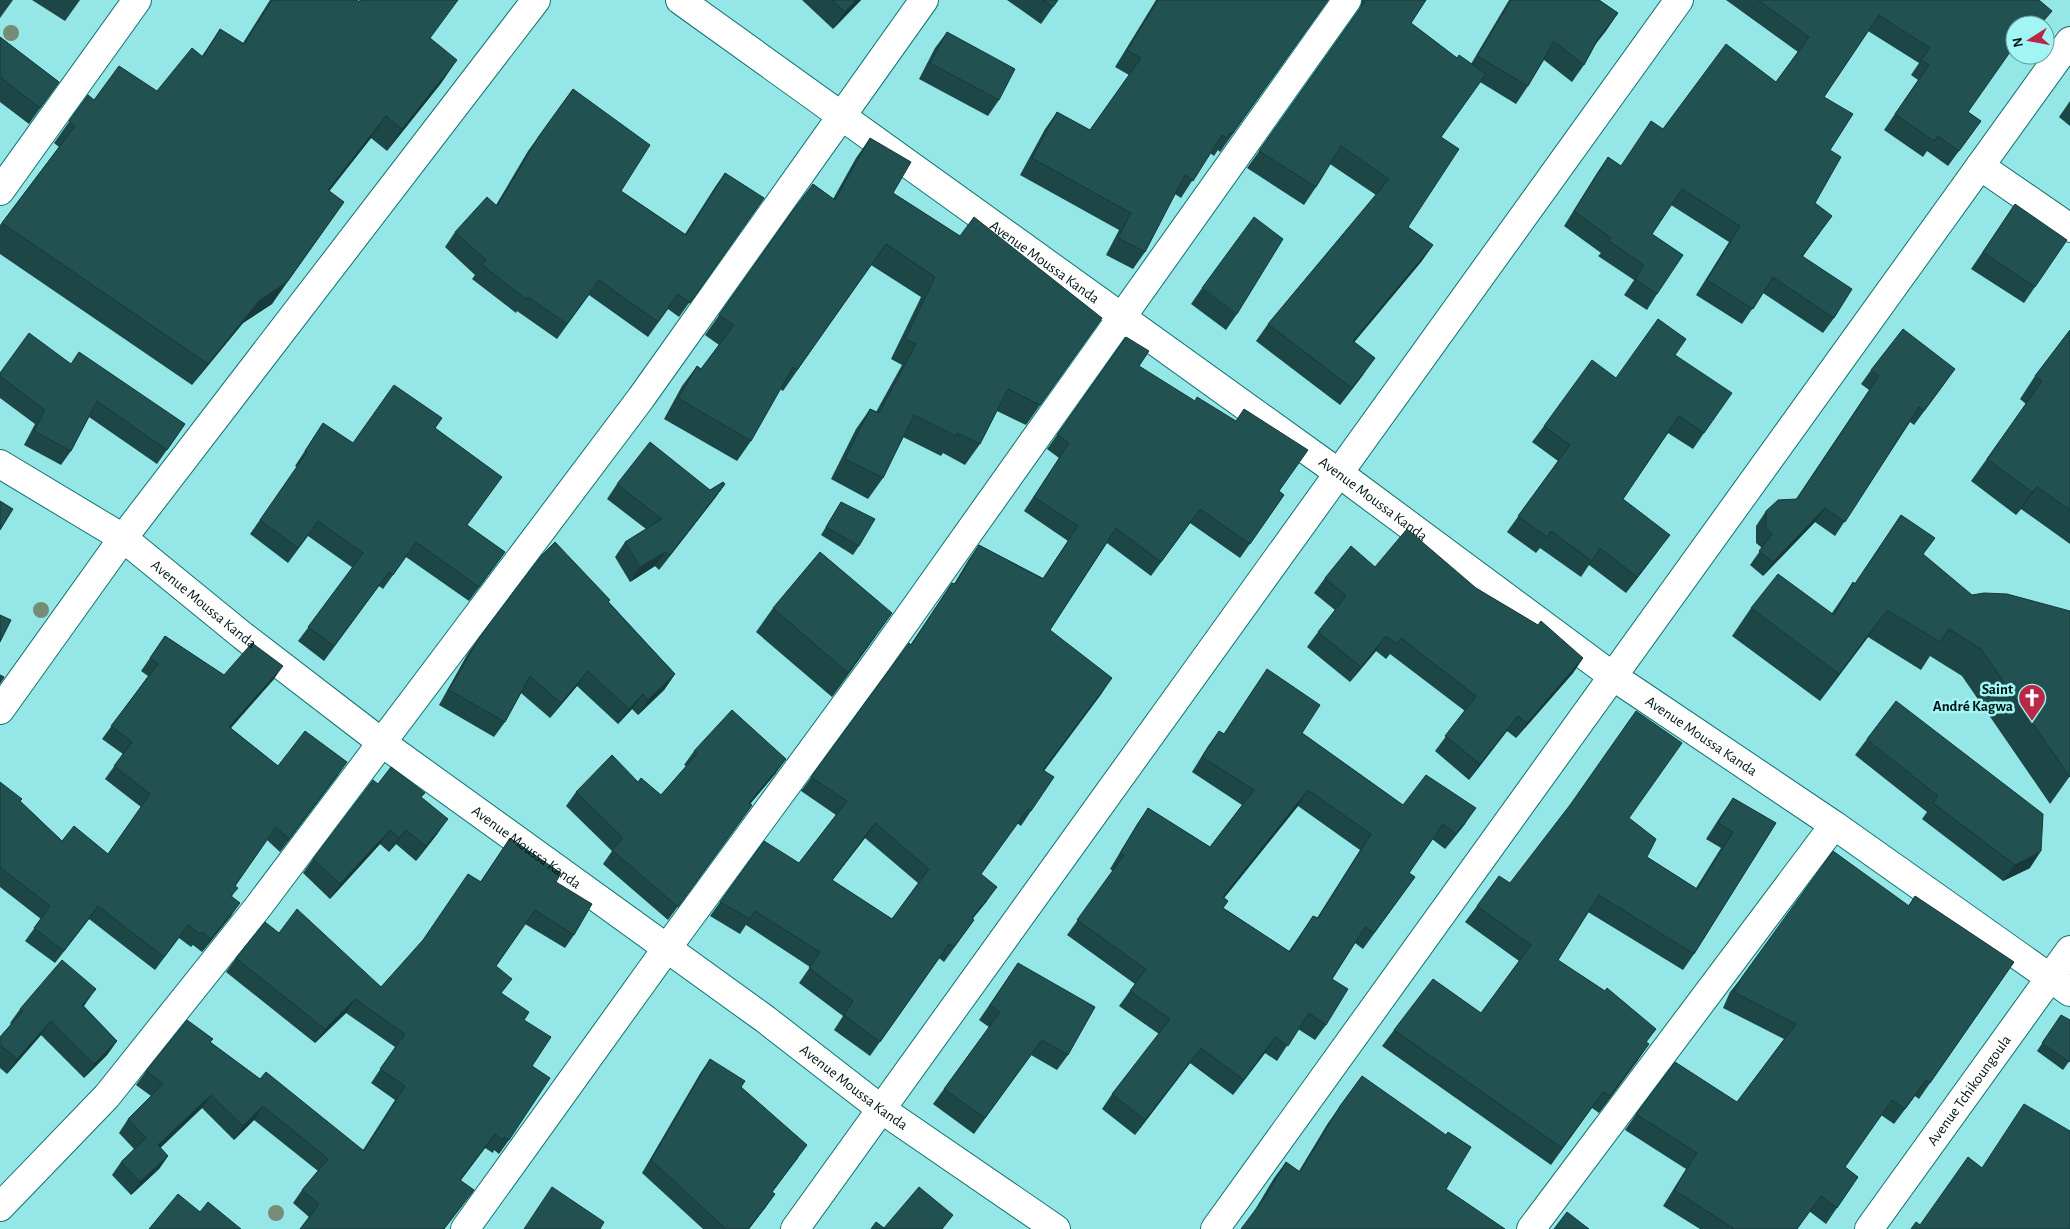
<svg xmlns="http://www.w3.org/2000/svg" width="2070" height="1229" font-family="'Alegreya Sans',sans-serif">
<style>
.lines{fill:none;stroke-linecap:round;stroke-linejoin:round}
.minor-casing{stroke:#107171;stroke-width:30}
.minor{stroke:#fff;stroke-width:28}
.tree{fill:#758c76}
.wall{fill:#1c4746;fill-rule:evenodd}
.shaded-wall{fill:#173939}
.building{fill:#215251;stroke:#173939;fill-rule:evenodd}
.labels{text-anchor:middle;stroke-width:5;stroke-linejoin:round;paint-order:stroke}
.street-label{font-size:15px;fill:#001414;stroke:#a1f5f4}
.poi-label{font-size:15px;font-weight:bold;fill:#001414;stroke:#a1f5f4;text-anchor:end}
</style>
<rect width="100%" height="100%" fill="#94e7e6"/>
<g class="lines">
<defs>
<g id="minor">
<path id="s1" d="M680 0 1340 474 1611 675 1834 825 2070 992"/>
<polyline points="1980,166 2070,228"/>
<polyline points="0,191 137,0"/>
<path id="s2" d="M0 464 123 538 243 636 381 742 765 1019 881 1109 1056 1229"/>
<polyline points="0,710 123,538 536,0"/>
<polyline points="0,1207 107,1096 258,907 641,398 924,0"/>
<polyline points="465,1229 667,948 876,663 1347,0"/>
<polyline points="795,1229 1679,0"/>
<polyline points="1215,1229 2070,41"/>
<polyline points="1531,1229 1834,825"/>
<path id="s3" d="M1869 1229 2070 950"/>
</g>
</defs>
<use href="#minor" class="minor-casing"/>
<use href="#minor" class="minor"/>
</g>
<g class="tree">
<circle cx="11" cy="33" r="8"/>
<circle cx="41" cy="610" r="8"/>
<circle cx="276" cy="1213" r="8"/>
</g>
<g class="wall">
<polygon points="0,0 13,0 0,18"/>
<polygon points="32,0 80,0 65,21"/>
<polygon points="270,0 357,0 430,39 442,82 387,151 371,138 329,191 272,304 243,323 192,385 0,254 0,225 59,147 54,143 88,95 94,100 157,91 202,56 220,29 243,43"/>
<polygon points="802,0 861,0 833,29"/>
<polygon points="1007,0 1058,0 1041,24"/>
<polygon points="1156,0 1328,0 1220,152 1218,150 1214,156 1210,153 1181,198 1175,194 1145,252 1133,269 1106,255 1119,230 1020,175 1045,129 1057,112 1090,130 1129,75 1115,67"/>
<polygon points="1362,0 1426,0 1411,23 1457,58 1471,64 1509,0 1599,0 1618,13 1595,45 1584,65 1572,82 1544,60 1528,86 1516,104 1480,82 1441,137 1408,227 1433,245 1421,262 1354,342 1363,375 1340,405 1256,341 1268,324 1376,195 1330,164 1316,187 1304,205 1247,168 1360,9"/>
<polygon points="1726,0 2039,0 2015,25 1968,112 1981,121 1948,166 1927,151 1923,157 1884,130 1918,80 1911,75 1919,63 1868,31 1824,97 1830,150 1815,203 1821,231 1803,256 1834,318 1823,333 1763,293 1742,324 1696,295 1729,242 1671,205 1652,234 1657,294 1647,310 1624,295 1634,280 1598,256 1601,253 1564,226 1597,173 1608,157 1621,166 1663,129 1776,82 1798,52"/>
<polygon points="947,32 999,100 988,116 919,79 935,48"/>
<polygon points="0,37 59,82 29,124 0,102"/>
<polygon points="573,89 621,191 685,234 715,187 725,173 764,198 679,317 668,309 648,337 589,295 557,339 517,311 516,313 472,279 475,275 445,247 455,232 496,205 528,151"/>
<polygon points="2070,101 2070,126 2059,117"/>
<polygon points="870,138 893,193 960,236 1102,318 1026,425 997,411 980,444 965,465 943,453 941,456 903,437 883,478 868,499 831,479 856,429 870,409 876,412 902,365 891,359 921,297 871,265 783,391 780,389 751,441 737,461 664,419 682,386 697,366 701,369 719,345 705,335 794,209 833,199 856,158"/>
<polygon points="2015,204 2035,287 2024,303 1971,269"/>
<polygon points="1202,288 1237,314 1226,330 1191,304"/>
<polygon points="2070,330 2070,544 2021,509 2016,515 1971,481 2026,404 2020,399 2035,376"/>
<path d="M1126 337 1139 366 1279 491 1284 495 1240 558 1190 523 1151 576 1107 543 1050 630 1102 693 1044 771 1031 811 1021 826 1017 823 981 874 987 901 973 918 974 920 944 962 939 958 870 1056 834 1030 843 1016 799 983 810 967 746 925 740 934 710 916 720 902 799 863 836 815 801 791 911 644 952 583 954 584 969 559 979 545 1043 578 1068 541 1024 511 1059 458 1047 449ZM865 838 918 883 892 919 832 880Z"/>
<polygon points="1675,355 1704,433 1693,449 1668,433 1623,499 1658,551 1626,593 1589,565 1581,577 1540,548 1536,553 1507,532 1558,461 1532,442 1544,426 1616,378"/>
<polygon points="71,364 185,424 157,464 89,417 71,451 61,465 24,445 35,424 0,398 0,373"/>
<polygon points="1871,370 1945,383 1914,425 1910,422 1835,536 1815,522 1763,576 1750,565 1762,548 1756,543 1756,526 1766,511 1796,499 1869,390 1861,384"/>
<polygon points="323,423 353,443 435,428 467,525 505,552 469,601 406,557 383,589 379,586 324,661 298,641 353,568 308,536 288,563 250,534 297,467 295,466"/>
<polygon points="617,484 710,490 725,484 715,498 659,570 655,566 630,582 615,557 625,542 646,529 607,499"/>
<polygon points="841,502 859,546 853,555 821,535"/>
<polygon points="1901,515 1923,554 2070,776 2050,804 1962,676 1930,656 1921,670 1868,637 1820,701 1732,636 1751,608 1832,613 1853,582 1855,583"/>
<polygon points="1375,567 1476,588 1583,658 1573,673 1516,738 1507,731 1469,780 1435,751 1465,711 1390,654 1386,659 1376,651 1350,682 1307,647 1318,632 1335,610 1314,593 1325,578"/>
<polygon points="609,602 675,674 664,690 638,715 632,709 618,724 577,686 550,718 521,693 505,722 494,737 439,705 468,653 479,638"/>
<polygon points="773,608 875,637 832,697 756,632"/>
<polygon points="165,636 224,675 274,679 231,728 278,766 338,775 280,852 267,840 235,886 232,897 231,916 202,952 193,945 191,947 179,938 155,970 89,919 55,963 25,941 41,919 0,887 0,782 62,841 108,854 141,807 105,779 123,754 102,739 148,676 141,671"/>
<path d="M1219 731 1224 734 1302 733 1403 805 1465 824 1445 849 1432 839 1409 873 1415 877 1363 949 1355 943 1332 979 1326 1025 1315 1040 1298 1029 1277 1061 1265 1053 1233 1095 1190 1063 1135 1135 1102 1109 1112 1094 1159 1034 1119 1006 1135 984 1067 935 1113 871 1110 869 1137 824 1148 808 1210 847 1242 805 1192 772 1208 746ZM1298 806 1360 850 1317 918 1313 916 1289 951 1223 908 1224 898Z"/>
<polygon points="1867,739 2030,868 2003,881 1922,819 1927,812 1855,755"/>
<polygon points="694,751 776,773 750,804 742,819 668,920 603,864 612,851 566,806 576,792 661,795 686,766 684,765"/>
<polygon points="378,784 422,798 438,833 416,861 396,844 389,852 380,844 330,899 303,873 313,859"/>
<polygon points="1733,798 1776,823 1694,954 1683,970 1588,912 1558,960 1647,1043 1638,1060 1599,1113 1592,1108 1551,1165 1382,1046 1394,1030 1481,1013 1519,961 1465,922 1477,906 1510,883 1629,818 1647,857 1696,888 1721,848 1706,839 1722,814"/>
<polygon points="510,838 556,882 574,935 565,948 525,924 496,966 502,994 524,1020 532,1066 509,1140 499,1154 494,1150 493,1153 485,1148 461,1180 464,1203 309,1217 293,1203 302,1190 318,1171 254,1120 234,1140 202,1108 160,1147 168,1156 159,1169 131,1195 112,1175 121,1162 134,1149 119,1133 128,1119 151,1096 136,1085 146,1071 210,1042 260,1079 363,1150 395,1100 371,1083 395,1047 346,1013 315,1043 226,972 236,958 279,933 381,987 480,882"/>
<polygon points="1915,896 2014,962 1919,1099 1915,1096 1894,1124 1881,1115 1845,1167 1858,1177 1826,1224 1809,1211 1797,1229 1700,1229 1663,1206 1686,1169 1625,1130 1636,1114 1737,1102 1784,1039 1723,1008 1730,992 1742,977 1908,906"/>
<polygon points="1018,963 1068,1055 1057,1070 1031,1055 974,1134 933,1104 989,1027 979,1020"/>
<polygon points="86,1003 84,1006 117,1041 107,1055 84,1078 41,1035 7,1074 0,1068 0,1037 11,1024 10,1023 20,1009"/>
<polygon points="2061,1015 2070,1060 2063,1070 2037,1051"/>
<polygon points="710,1059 741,1087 798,1158 772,1192 775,1194 749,1229 703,1229 642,1173 701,1072"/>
<polygon points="1362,1076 1446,1189 1255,1210 1274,1178 1286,1162 1299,1171 1328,1123"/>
</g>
<g class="shaded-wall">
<polygon points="856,0 861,0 833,29 845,12"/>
<polygon points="1618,13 1606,31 1586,56 1598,39"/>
<polygon points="457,60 442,82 387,151 402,129"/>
<polygon points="386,116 371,138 313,212 328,190"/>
<polygon points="344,202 272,304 243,323 192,385 208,364 259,301"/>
<polygon points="1832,216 1821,231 1792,271 1802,256"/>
<polygon points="1433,245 1421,262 1341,358 1353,341"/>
<polygon points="1375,358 1363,375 1340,405 1352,388"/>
<polygon points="725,484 715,498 659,570 670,555"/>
<polygon points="2037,487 2021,509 2016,515 2032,492"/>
<polygon points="1825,508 1815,522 1763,576 1773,562"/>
<polygon points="1670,535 1658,551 1626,593 1637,577"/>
<polygon points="505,552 495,566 469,601 479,587"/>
<polygon points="665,552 655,566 630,582 640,567"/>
<polygon points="1887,610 1868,637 1820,701 1839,674"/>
<polygon points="892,613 875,637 832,697 848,673"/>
<polygon points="1386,636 1376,651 1350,682 1361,667"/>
<polygon points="1583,658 1573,673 1516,738 1527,723"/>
<polygon points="283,666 274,679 220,740 229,727"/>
<polygon points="588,671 577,686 550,718 561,703"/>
<polygon points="675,674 664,690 638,715 648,700"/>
<polygon points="1112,678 1102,693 1033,785 1043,770"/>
<polygon points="643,694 632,709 618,724 629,709"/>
<polygon points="1518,716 1507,731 1469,780 1480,764"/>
<polygon points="786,759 776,773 740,816 749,803"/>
<polygon points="347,762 338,775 280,852 289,839"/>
<polygon points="1308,790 1298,806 1212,913 1223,897"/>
<polygon points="1476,808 1465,824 1445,849 1456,834"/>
<polygon points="448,819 438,833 416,861 426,846"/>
<polygon points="875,823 865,838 822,894 832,880"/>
<polygon points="390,830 380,844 330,899 340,884"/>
<polygon points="406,830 396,844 389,852 399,838"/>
<polygon points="2041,851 2030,868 2003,881 2015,865"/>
<polygon points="997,887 987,901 962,932 972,918"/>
<polygon points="240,903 231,916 202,952 211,939"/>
<polygon points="98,906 89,919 55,963 64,951"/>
<polygon points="96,989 86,1003 72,1020 82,1005"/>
<polygon points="355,999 346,1013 315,1043 325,1029"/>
<polygon points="51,1021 41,1035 7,1074 17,1059"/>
<polygon points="1275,1037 1265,1053 1233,1095 1244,1080"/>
<polygon points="117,1041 107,1055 84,1078 94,1064"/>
<polygon points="1649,1044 1638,1060 1599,1113 1610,1096"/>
<polygon points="1201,1048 1190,1063 1135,1135 1145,1120"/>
<polygon points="211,1095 202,1108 149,1159 158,1145"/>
<polygon points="263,1106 254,1120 234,1140 243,1126"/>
<polygon points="495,1134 485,1148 451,1193 460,1180"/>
<polygon points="168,1156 159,1169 131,1195 140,1182"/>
<polygon points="775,1194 766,1207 749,1229 748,1229"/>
</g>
<g class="building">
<polygon points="272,0 357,0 359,2 360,0 458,0 430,38 457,60 402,129 386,116 328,190 344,202 287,282 259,301 208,364 2,223 75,126 69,121 88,95 94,100 119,66 157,91 192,48 203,57 220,29 244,44"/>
<polygon points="832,0 856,0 845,12"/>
<polygon points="1043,0 1058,0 1053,7"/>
<polygon points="1158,0 1328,0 1232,134 1230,133 1227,138 1222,135 1193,181 1185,175 1145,252 1118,238 1131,213 1032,158 1057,112 1090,130 1141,58 1127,50"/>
<polygon points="1366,0 1426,0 1411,23 1457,58 1459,55 1486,74 1441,137 1459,149 1408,227 1433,245 1353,341 1375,358 1352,388 1268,324 1389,179 1341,146 1316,187 1259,151"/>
<polygon points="1511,0 1599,0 1618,13 1598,39 1584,65 1554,41 1528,86 1477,56"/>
<polygon points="1758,0 2039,0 2052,11 2040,25 2015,25 2015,45 1968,112 1981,121 1959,151 1938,136 1934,141 1895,114 1929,65 1921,60 1930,48 1879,15 1824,97 1853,114 1830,150 1841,157 1815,203 1832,216 1802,256 1852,289 1834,318 1773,277 1753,309 1707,280 1740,226 1682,189 1652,234 1683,255 1657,294 1635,279 1644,265 1609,241 1611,238 1574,211 1608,157 1621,166 1651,121 1663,129 1726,44 1776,82 1809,37"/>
<polygon points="947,32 1015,69 999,100 930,63"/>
<polygon points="0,37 59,82 40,108 0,77"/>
<polygon points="573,89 650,145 621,191 686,235 725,173 764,198 690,303 678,294 658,322 599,280 567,324 528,297 526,299 482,265 486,260 455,232 487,197 497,206 539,136"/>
<polygon points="870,138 911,162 893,193 960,236 974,217 1102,318 1040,405 1008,389 980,444 957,433 956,436 914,415 883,478 845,459 870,409 879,413 916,344 905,339 935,277 886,244 797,370 793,367 751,441 678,398 697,366 701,369 734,325 719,315 794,209 813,184 835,200"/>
<polygon points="2015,204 2067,240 2035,287 1983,252"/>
<polygon points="1254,217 1283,239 1237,314 1202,288"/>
<polygon points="1658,319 1686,339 1675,355 1732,393 1704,433 1679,416 1623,499 1670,535 1637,577 1600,548 1592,561 1551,531 1547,537 1518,516 1570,445 1544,426 1592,360 1616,378"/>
<polygon points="1903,329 1955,369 1924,411 1919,407 1845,522 1825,508 1773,562 1759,551 1772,534 1766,528 1766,511 1778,500 1797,499 1879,376 1871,370"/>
<polygon points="2070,330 2070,510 2037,487 2032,492 1987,459 2042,381 2035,376"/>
<polygon points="29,333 71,364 79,352 185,424 167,450 97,401 71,451 34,431 45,410 0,376 0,373"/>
<path d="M1126 337 1149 351 1139 366 1195 401 1197 397 1236 421 1244 409 1308 450 1279 491 1284 495 1250 544 1200 509 1161 562 1116 528 1050 630 1112 678 1043 770 1054 777 1031 811 1028 809 981 874 997 887 972 918 974 920 954 947 949 944 880 1042 844 1015 853 1001 809 968 820 952 755 911 750 919 720 902 764 841 799 863 847 801 811 777 909 643 911 645 952 583 955 584 979 545 1043 579 1078 526 1034 497 1069 443 1057 435ZM875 823 929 869 892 919 832 880Z"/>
<polygon points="394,385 442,418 435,428 502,477 467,525 505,552 479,587 416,542 393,575 389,572 334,646 308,627 363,553 318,521 298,548 260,520 307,452 305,451 323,423 353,443"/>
<polygon points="650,442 710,490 723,482 725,484 670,555 665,552 640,567 625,542 662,519 617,484"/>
<polygon points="0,501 13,509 0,530"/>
<polygon points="841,502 875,519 859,546 826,527"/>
<polygon points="1901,515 1935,538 1923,554 1972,595 1984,593 2007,594 2070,611 2070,777 1981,649 1949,629 1940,642 1887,610 1839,674 1751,608 1778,574 1834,615 1853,582 1855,584"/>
<polygon points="1407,529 1476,588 1538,625 1541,621 1583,658 1527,723 1518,716 1480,764 1445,736 1476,696 1401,638 1397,644 1386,636 1361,667 1318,632 1346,596 1325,578 1351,546 1375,567"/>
<polygon points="555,542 610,600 608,602 675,674 648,700 643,694 629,709 588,671 561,703 530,676 505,722 449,690 479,638 541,556"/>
<polygon points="820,552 892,613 848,673 773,608"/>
<polygon points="0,615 11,620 0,642"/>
<polygon points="165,636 224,675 252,643 283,666 229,727 278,766 305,731 347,762 289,839 276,827 235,886 238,888 231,896 240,903 211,939 202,932 200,934 188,925 164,957 98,906 64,951 34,928 50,906 0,867 0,782 22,799 20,801 62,841 74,826 108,854 150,794 114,766 132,742 111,726 158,664 150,658"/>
<path d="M1267 669 1320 705 1302 733 1403 805 1426 775 1476 808 1456 834 1443 824 1409 873 1415 877 1374 933 1365 927 1332 979 1348 989 1326 1025 1309 1013 1288 1046 1275 1037 1244 1080 1201 1048 1145 1120 1112 1094 1170 1019 1130 991 1146 969 1077 920 1124 855 1120 853 1148 808 1210 847 1254 790 1202 757 1219 731 1224 734ZM1308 790 1371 834 1318 918 1313 916 1290 952 1223 908 1228 901 1223 897Z"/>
<polygon points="0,675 4,677 0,683"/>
<polygon points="1896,701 2043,814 2041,851 2015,865 1933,803 1938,796 1867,739"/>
<polygon points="732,710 786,759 749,803 752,805 678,907 612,850 623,838 576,792 612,755 638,782 641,778 661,795 697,754 694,751"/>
<polygon points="1636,711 1682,743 1629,818 1656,839 1647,857 1697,889 1733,832 1718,823 1733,798 1776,823 1694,954 1599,895 1558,960 1605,991 1607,988 1656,1029 1646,1042 1649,1044 1610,1096 1603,1092 1562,1148 1394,1030 1433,979 1481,1013 1531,945 1477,906 1499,876 1510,883 1570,805"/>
<polygon points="391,767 425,793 421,797 448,819 426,846 406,830 399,838 390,830 340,884 313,859 373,780 378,784"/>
<polygon points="510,838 561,873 556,882 592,904 574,935 535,910 496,966 512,979 501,993 529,1012 524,1020 551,1037 532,1066 550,1078 509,1140 504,1137 502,1140 495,1134 460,1180 474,1190 444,1229 300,1229 319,1204 302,1190 328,1159 263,1106 243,1126 211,1095 158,1145 168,1156 140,1182 121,1162 146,1138 128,1119 163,1084 146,1071 187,1020 213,1039 210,1042 260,1079 266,1072 364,1151 405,1086 380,1069 405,1034 355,999 325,1029 236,958 265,922 279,933 297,909 381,987 423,940 468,874 481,882"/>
<polygon points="1833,851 1909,906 1915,896 2014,962 1930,1083 1926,1080 1905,1109 1892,1100 1845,1167 1858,1177 1837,1208 1821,1196 1797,1229 1732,1229 1733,1228 1674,1190 1697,1153 1636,1114 1675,1062 1737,1102 1796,1024 1734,992 1742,977"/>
<polygon points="62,960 96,989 82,1005 117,1041 94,1064 51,1021 17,1059 0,1045 0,1037 23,1011 20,1009"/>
<polygon points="1018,963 1095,1007 1068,1055 1042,1040 985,1118 944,1089 1000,1012 990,1005"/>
<polygon points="2061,1015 2070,1020 2070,1060 2069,1062 2042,1043"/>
<polygon points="710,1059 745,1081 741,1087 807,1145 772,1192 775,1194 748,1229 726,1229 651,1160"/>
<polygon points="1362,1076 1446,1135 1448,1132 1471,1147 1446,1189 1505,1229 1241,1229 1265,1197 1286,1162 1300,1172 1340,1106"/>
<polygon points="2024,1104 2070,1131 2070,1229 1911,1229 1916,1222 1920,1225 1968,1157 1982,1168"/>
<polygon points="552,1187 604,1222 600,1229 524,1229"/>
<polygon points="919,1187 953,1215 942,1229 871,1229 876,1222 884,1228"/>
<polygon points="178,1194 200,1212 208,1202 241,1229 149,1229"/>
<polygon points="1567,1212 1589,1229 1554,1229"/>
</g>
<defs>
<symbol id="church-pin" viewBox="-11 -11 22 30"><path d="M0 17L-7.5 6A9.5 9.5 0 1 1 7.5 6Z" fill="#b92847" stroke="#a1f5f4"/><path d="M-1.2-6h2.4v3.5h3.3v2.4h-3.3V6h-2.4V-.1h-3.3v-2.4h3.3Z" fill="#fff"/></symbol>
</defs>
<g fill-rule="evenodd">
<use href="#church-pin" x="2016" y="682" width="32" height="43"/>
</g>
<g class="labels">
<g class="street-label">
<text dy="5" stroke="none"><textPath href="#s1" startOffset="449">Avenue Moussa Kanda</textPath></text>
<text dy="5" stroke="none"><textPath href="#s1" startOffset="854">Avenue Moussa Kanda</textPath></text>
<text dy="5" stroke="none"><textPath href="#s2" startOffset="248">Avenue Moussa Kanda</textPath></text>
<text dy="5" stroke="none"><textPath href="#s1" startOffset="1259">Avenue Moussa Kanda</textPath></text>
<text dy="5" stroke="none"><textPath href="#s2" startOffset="652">Avenue Moussa Kanda</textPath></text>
<text dy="5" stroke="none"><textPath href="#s2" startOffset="1058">Avenue Moussa Kanda</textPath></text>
<text dy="5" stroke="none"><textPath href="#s3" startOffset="171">Avenue Tchikoungoula</textPath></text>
</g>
<g class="poi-label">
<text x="2013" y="694">Saint<tspan x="2013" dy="17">André Kagwa</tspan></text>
</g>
</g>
<g transform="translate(2030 40) rotate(259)"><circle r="24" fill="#a1f5f4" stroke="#619b9a"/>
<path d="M0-4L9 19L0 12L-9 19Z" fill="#b92847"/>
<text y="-8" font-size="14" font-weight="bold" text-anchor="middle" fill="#001414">N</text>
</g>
</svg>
